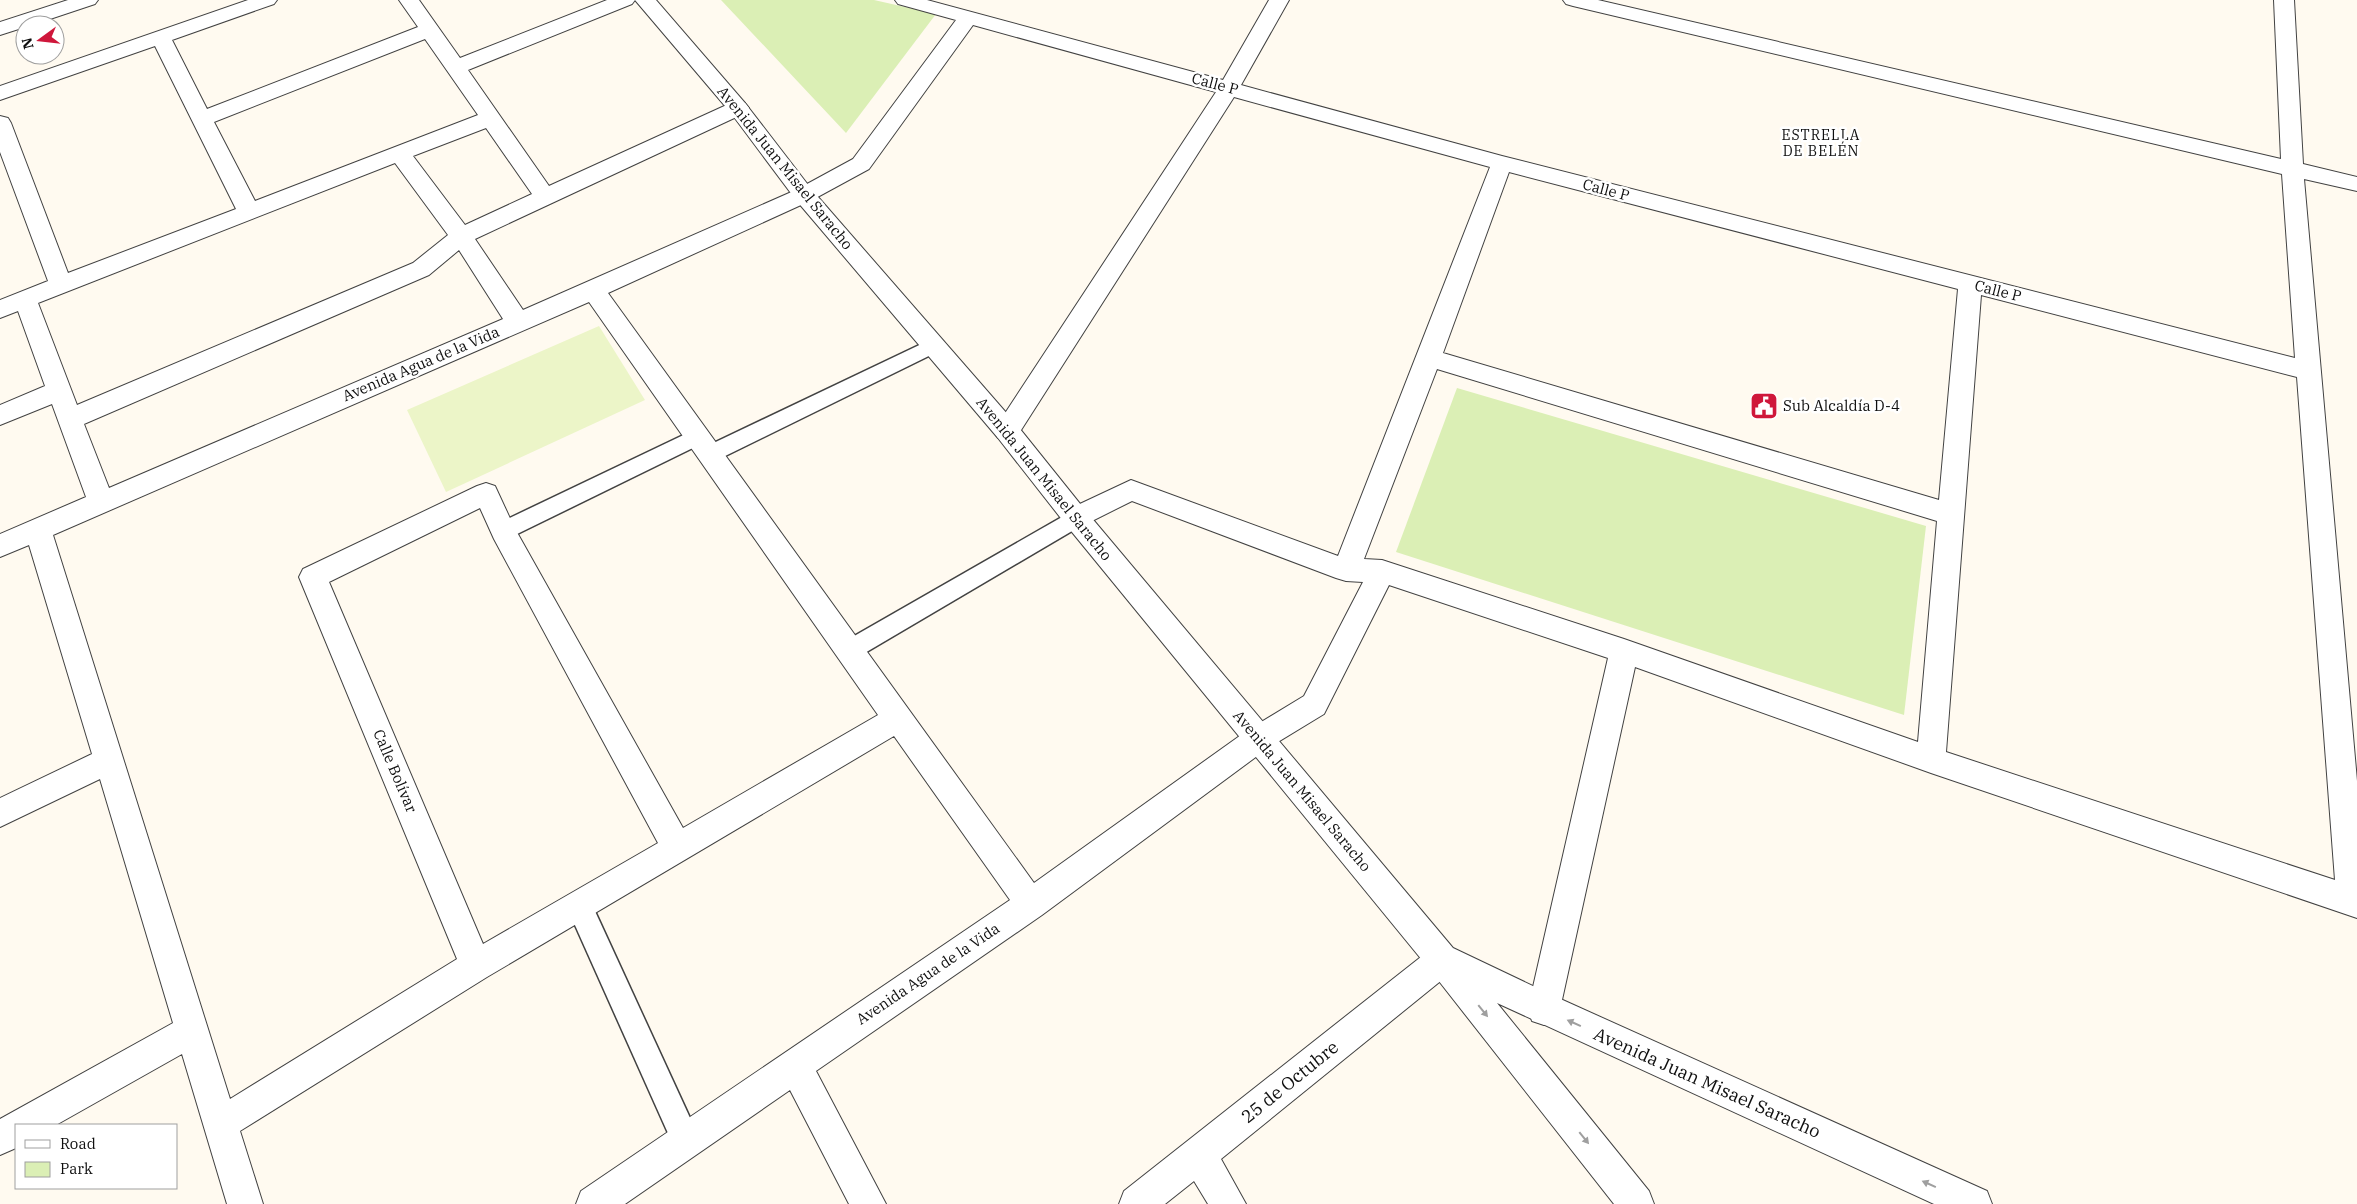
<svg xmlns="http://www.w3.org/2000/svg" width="2357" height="1204" font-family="'IBM Plex Serif',serif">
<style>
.green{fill:#dbefb5}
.pitch{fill:#ecf5c8}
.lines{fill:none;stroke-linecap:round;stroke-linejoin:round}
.service-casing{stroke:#424242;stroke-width:3}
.minor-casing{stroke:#424242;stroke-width:2}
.tertiary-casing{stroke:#424242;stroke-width:2}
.service{fill:#fff;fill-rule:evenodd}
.minor{fill:#fff;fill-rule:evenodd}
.tertiary{fill:#fff;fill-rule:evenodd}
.oneway{fill:#9f9f9f}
.labels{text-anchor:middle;stroke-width:5;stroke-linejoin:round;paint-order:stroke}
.far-neighbourhood-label{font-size:14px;letter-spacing:1px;fill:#0f0f0f;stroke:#fff}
.street-label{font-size:15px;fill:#0f0f0f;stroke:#fff}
.poi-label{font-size:15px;fill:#0f0f0f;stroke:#fff;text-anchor:start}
.near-street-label{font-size:18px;fill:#0f0f0f;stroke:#fff}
</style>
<rect width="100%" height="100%" fill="#fffaf0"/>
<g class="green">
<polygon points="721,0 874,0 936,14 846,133"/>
<polygon points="1457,388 1926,526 1904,715 1396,552"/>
</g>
<polygon class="pitch" points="599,326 645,400 446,492 407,410"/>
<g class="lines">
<defs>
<g id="service">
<polygon points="934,338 941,340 944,345 941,350 717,460 710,462 703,460 700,454 703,448"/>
<polygon points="696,429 703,431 706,437 703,443 511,537 503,540 495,537 492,531 495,525"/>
<polygon points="1076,509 1084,512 1087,518 1084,524 858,657 850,660 842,657 838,650 842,643"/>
<polygon points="579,893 588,896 696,1131 700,1141 696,1151 686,1155 676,1151 566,905 570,896"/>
</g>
<g id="minor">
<polygon points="68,0 98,0 95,4 32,25 25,25 25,27 0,35 0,22"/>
<path d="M248 0H277L274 4 172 40 207 109 418 27 399 0H419L460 58 607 0H635L632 4 468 70 549 186 731 103 738 101 745 103 749 108 745 113 475 239 523 310 796 190 853 159 956 20 898 4 895 0H927L1223 80 1269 0H1289L1241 85 1502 156 2295 358 2282 174 1573 6 1566 4 1563 0H1598L2281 159 2274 0H2294L2303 164 2357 177V191L2304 179 2357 781V918L1931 773 1635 667 1560 1009 1556 1021 1544 1025 1532 1021 1528 1009 1608 658 1389 585 1324 714 1268 748 1042 915 816 1071 886 1204H849L790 1090 625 1204H576L581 1191 1010 900 894 736 487 977 240 1131 263 1204H227L182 1054 56 1125H16V1148L0 1155V1119L173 1023 100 779 0 827V798L92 754 29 545 0 557V534L86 497 52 404 0 425V405L45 386 18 311 0 318V300L48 281 0 152V116L8 118 11 123 68 273 236 209 155 46 0 100V86ZM973 25 1216 92 998 424 994 431 998 438 1007 441 1016 438 1234 97 1490 167 1338 556 1131 480 1067 510 1063 518 1067 526 1076 529 1132 501 1336 578 1346 581 1363 582 1304 696 1248 730 1034 883 608 293 812 200 869 169ZM425 39 478 115 255 201 214 122ZM486 128 532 194 465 225 413 156ZM395 163 448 235 413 263 77 405 38 303ZM1509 172 1958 289 1939 500 1443 353ZM459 250 503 319 109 488 84 424 429 275ZM1981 295 2297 377 2335 880 1946 752ZM589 302 878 715 683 828 514 527 495 486 486 483 477 486 303 569 299 577 457 959 230 1099 53 535ZM1437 369 1937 521 1918 742 1624 639 1382 560 1364 559ZM480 508 494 539 658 843 483 944 329 582Z"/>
<polygon points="1442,944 1453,949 1458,960 1453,971 1221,1159 1246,1204 1208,1204 1194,1181 1165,1204 1119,1204 1124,1191 1431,949"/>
</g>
<polygon id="tertiary" points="635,0 656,0 745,103 812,190 1016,424 1085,510 1453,948 1556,997 1987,1191 1992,1204 1934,1204 1497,1003 1649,1191 1654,1204 1614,1204 1431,971 1067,526 998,438 796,200 731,113"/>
</defs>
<use href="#service" class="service-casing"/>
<use href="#minor" class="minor-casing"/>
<use href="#tertiary" class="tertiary-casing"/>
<use href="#service" class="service"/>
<use href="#minor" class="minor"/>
<use href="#tertiary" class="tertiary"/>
</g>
<defs><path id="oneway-solid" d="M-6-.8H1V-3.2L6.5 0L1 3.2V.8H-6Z" transform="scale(1.25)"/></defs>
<g class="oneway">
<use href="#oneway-solid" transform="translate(1483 1011) rotate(51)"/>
<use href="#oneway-solid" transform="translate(1574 1023) rotate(-156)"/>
<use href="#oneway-solid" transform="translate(1584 1138) rotate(51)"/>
<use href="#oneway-solid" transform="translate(1929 1184) rotate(-156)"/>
</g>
<defs>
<symbol id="civic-square" viewBox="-11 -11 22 22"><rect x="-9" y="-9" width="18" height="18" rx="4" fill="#cf173b" stroke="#fff"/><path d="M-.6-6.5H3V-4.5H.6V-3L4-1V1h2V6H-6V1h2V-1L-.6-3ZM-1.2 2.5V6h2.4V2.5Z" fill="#fff"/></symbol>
</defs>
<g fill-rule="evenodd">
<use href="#civic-square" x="1748" y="390" width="32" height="32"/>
</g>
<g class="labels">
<g class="far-neighbourhood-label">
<text x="1821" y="140">ESTRELLA<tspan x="1821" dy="16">DE BELÉN</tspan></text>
</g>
<g class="street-label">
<text transform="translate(1215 84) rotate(15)" y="5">Calle P</text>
<text transform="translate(785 168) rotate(51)" y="5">Avenida Juan Misael Saracho</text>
<text transform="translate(1606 190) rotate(15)" y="5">Calle P</text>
<text transform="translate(1998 291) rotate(14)" y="5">Calle P</text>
<text transform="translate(421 364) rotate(-23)" y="5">Avenida Agua de la Vida</text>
<text transform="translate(1044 479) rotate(51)" y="5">Avenida Juan Misael Saracho</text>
<text transform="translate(395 771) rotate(67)" y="5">Calle Bolívar</text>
<text transform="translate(1302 791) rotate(50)" y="5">Avenida Juan Misael Saracho</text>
<text transform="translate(928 974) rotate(-34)" y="5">Avenida Agua de la Vida</text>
</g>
<g class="poi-label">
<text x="1783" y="411">Sub Alcaldía D-4</text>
</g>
<g class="near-street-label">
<text transform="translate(1290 1082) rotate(-39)" y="6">25 de Octubre</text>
<text transform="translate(1707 1083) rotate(24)" y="6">Avenida Juan Misael Saracho</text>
</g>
</g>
<rect x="15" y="1124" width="162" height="65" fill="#ffffff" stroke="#9f9f9f"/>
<rect x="25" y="1140" width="25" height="8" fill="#ffffff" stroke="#9f9f9f"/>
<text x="60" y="1149" font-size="15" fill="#0f0f0f">Road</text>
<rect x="25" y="1162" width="25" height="15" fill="#dbefb5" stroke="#9f9f9f"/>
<text x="60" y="1174" font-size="15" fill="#0f0f0f">Park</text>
<g transform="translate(40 40) rotate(255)"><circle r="24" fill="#ffffff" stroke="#9f9f9f"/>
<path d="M0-4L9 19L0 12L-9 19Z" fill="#cf173b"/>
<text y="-8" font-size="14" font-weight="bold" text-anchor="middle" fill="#0f0f0f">N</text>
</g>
</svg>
